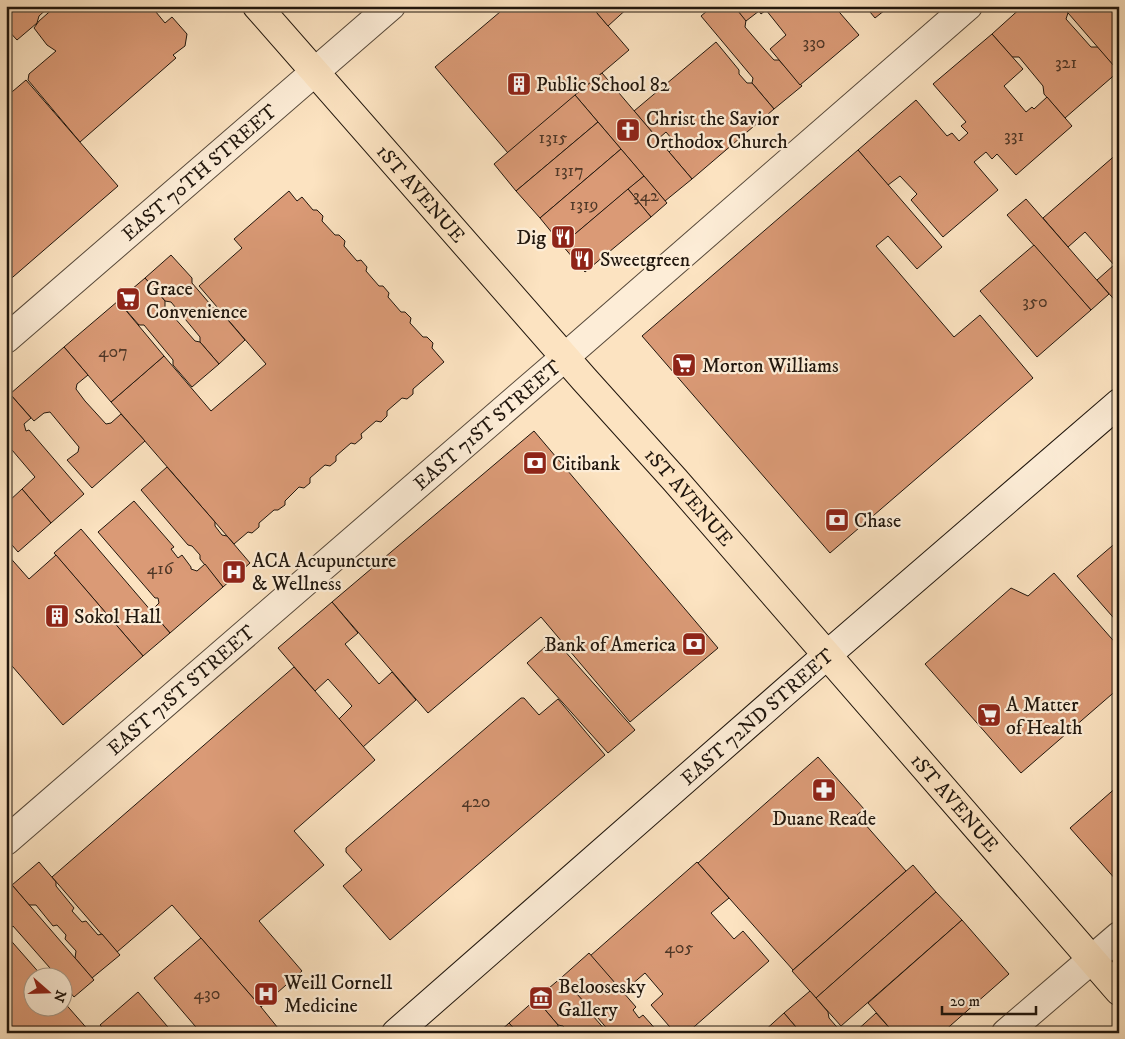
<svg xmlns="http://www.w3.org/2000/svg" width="1125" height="1039" font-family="'IM FELL DW Pica',serif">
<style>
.building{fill:#da9a76;stroke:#20160d}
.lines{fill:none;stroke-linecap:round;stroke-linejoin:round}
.minor-casing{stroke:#57493a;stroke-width:30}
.tertiary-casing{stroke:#57493a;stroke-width:30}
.secondary-casing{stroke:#20160d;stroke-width:30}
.primary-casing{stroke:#20160d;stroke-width:30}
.minor{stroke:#fdedd7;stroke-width:28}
.tertiary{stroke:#fdedd7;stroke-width:28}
.secondary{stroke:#fdedd7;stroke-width:28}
.primary{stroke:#fce3c1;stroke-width:28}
.labels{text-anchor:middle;stroke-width:4.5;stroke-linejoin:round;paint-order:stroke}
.number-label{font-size:18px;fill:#4e3727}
.poi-label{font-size:20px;fill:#20160d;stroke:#fdedd7;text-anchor:start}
.street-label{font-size:20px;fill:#20160d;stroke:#fdedd7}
</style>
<rect width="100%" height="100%" fill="#fce3c1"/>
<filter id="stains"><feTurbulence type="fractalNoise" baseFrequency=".004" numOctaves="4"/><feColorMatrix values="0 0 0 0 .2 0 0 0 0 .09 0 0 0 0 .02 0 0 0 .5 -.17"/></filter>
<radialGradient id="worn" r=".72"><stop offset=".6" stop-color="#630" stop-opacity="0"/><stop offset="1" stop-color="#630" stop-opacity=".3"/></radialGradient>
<g class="building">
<polygon points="6,6 50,6 39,16 37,23 17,40 6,28"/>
<polygon points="56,6 151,6 165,23 172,17 187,34 185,46 173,55 176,58 80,142 28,80 29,74 56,51 47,45 34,28 39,21"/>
<polygon points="507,6 591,6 629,50 508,153 435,67"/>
<polygon points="591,6 630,6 608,26"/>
<polygon points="713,6 734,6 746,20 745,27 764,49 774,60 779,60 802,86 774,109 752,83 753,78 701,16"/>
<polygon points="734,6 834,6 859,35 800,85 770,49 786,35 766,10 761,14 759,11 746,21"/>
<polygon points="865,6 890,6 875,18"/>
<polygon points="1023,6 1062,6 1068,13 1066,19 1091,47 1098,47 1119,71 1065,118 1044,94 1043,86 1019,57 1012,57 992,34"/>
<polygon points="1062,6 1119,6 1119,62 1114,66"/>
<polygon points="992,34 1023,69 1004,86 1026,112 1032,107 1034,109 1047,97 1072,126 1016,175 997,154 992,159 986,152 974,162 998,190 943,237 911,200 917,194 900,176 888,185 858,150 916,100 947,136 952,133 959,141 968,133 961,126 966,122 933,84"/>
<polygon points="716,42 739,70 739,74 747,83 752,83 774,109 692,179 669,152 677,145 666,132 658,139 634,111"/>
<polygon points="602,73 692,179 665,201 575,95"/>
<polygon points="26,80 118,186 6,283 6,97"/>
<polygon points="575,95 598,122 516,191 494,164"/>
<polygon points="598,122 621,149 540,218 516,191"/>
<polygon points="621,149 644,176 562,245 540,218"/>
<polygon points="858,150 942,247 917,269 888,236 876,246 954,337 980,315 1033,378 830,553 642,336"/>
<polygon points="1119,152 1119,305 1097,280 1114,265 1085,232 1068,247 1043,218"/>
<polygon points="644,176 667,203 651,217 628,189"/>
<polygon points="628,189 651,217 585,272 562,245"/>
<polygon points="289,191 297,201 302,197 313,210 317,210 323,216 322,221 335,235 339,235 345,241 344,246 357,261 361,260 367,267 366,271 379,286 383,286 389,293 388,297 401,312 405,312 411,318 410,323 423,337 427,337 433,343 432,348 444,362 413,389 413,394 407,399 402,398 387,411 387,416 381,422 376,421 361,434 362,438 355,444 351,443 336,456 336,461 330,466 325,465 310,478 310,483 304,488 299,487 285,501 285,505 278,510 274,510 259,523 259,527 252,533 248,532 234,544 111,402 164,356 211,411 266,364 199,286 242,248 234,239"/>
<polygon points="1026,199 1109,294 1091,310 1007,215"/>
<polygon points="1034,245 1091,310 1037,357 980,291"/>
<polygon points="171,255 192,278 192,283 222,318 227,319 245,340 219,364 200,342 200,337 171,302 165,301 145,278"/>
<polygon points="145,278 165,301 165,307 195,341 200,342 219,364 192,387 173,365 173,360 144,325 139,325 118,301"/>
<polygon points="118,301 164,356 111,402 64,347"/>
<polygon points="64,347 88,375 77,384 76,389 85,401 106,424 111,423 121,414 145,441 92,488 67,460 78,452 79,447 50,412 44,413 34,421 10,394"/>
<polygon points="10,394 31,418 24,424 26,431 29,430 84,494 51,523 22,489 35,477 12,450 6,455 6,398"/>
<polygon points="534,431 718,648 630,722 541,617 428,713 332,602"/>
<polygon points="167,467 215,522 215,526 222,535 227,536 250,563 223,587 200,559 200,555 192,546 188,545 141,490"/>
<polygon points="22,489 51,523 18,552 6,538 6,500 8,502"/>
<polygon points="134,501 174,547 171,549 178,558 182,555 191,567 191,569 197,571 205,564 223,587 170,633 151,611 159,603 158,598 155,598 98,532"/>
<polygon points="81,529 170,633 143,656 54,553"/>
<polygon points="1119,540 1119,624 1077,576"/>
<polygon points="6,553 29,579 56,555 143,656 63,725 6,659"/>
<polygon points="1054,573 1119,647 1119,688 1021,773 925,664 1011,588 1028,596"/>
<polygon points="332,602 358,633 345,644 379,684 392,672 416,700 363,747 339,719 352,706 328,679 315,691 278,648"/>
<polygon points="554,639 635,730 608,753 527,663"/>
<polygon points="294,667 375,760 294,831 324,865 259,921 302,971 261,1007 172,905 117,952 52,877"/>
<polygon points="521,698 524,698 539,715 558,699 605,755 390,940 343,886 362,870 346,852 346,848"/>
<polygon points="818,757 864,809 857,815 906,871 793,970 698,863"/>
<polygon points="1119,785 1119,879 1117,881 1070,828"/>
<polygon points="39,862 56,882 56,886 74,908 72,911 82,922 86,921 98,935 102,934 120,955 92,978 75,958 76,951 65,939 66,935 57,925 53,926 36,905 29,905 12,885"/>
<polygon points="697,862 729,898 711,913 734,939 743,931 769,961 687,1033 675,1033 651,1005 663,994 645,973 623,992 590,956"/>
<polygon points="913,865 936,892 816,998 792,971"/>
<polygon points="12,885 94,980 74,997 62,983 62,976 57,976 13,926 6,932 6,890"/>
<polygon points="936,892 962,920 841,1026 816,998"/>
<polygon points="962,920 1009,974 942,1033 894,1033 868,1003"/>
<polygon points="6,935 42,976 32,976 32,1006 62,1006 62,1000 91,1033 6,1033"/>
<polygon points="201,938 261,1007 282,1033 201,1033 154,978"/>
<polygon points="589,953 636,1007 633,1010 639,1018 643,1015 659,1033 611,1033 562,977"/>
<polygon points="562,977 584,1002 585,1007 608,1033 569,1033 563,1026 558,1025 536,999"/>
<polygon points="810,991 828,1012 829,1018 842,1033 801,1033 784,1013"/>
<polygon points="138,992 173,1033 107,1033 100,1025"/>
<polygon points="536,999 558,1025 558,1030 561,1033 518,1033 509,1023"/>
<polygon points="784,1013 801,1033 762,1033"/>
<polygon points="876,1013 894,1033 854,1033"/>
<polygon points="509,1023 518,1033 498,1033"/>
</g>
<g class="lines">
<defs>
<g id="minor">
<path id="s1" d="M6 339 391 6"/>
<polyline points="565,357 968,6"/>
<polyline points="1006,1033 1119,936"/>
</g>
<g id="tertiary">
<path id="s2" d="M6 841 565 357"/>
</g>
<g id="secondary">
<path id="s3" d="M396 1033 827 655 1119 403"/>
</g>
<g id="primary">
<path id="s4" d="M257 6 584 379 675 480 1119 991"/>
</g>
</defs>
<use href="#minor" class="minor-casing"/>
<use href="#tertiary" class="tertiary-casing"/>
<use href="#secondary" class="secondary-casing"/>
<use href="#primary" class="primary-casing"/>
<use href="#minor" class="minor"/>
<use href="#tertiary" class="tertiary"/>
<use href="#secondary" class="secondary"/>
<use href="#primary" class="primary"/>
</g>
<defs>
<symbol id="building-square" viewBox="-11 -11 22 22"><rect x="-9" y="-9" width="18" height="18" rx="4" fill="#8f2418" stroke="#fdedd7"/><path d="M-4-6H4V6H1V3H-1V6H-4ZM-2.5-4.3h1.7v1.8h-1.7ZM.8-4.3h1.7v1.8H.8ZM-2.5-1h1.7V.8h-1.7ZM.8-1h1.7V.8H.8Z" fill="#fff"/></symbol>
<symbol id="church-square" viewBox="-11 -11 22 22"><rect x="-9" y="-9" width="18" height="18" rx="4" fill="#8f2418" stroke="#fdedd7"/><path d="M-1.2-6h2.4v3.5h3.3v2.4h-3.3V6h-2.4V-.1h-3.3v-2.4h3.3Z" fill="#fff"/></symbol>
<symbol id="restaurant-square" viewBox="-11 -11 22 22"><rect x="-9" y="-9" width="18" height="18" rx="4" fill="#8f2418" stroke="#fdedd7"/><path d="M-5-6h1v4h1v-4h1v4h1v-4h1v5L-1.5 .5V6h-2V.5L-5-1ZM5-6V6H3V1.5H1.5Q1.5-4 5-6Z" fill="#fff"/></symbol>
<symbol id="supermarket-square" viewBox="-11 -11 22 22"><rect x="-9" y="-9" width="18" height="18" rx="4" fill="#8f2418" stroke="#fdedd7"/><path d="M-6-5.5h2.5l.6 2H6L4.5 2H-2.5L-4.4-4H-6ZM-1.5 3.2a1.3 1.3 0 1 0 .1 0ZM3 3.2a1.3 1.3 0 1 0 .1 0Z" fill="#fff"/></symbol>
<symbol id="bank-square" viewBox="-11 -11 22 22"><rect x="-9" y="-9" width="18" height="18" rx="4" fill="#8f2418" stroke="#fdedd7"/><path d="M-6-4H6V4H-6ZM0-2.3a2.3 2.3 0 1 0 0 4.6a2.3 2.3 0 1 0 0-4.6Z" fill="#fff"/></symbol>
<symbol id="hospital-square" viewBox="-11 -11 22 22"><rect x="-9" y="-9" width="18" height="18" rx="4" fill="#8f2418" stroke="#fdedd7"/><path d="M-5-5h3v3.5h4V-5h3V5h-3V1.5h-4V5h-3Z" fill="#fff"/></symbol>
<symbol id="pharmacy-square" viewBox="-11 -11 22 22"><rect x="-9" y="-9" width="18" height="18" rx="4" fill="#8f2418" stroke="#fdedd7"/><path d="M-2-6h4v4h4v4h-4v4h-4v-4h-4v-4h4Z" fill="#fff"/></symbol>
<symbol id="museum-square" viewBox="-11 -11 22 22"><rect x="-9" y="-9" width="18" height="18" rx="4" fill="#8f2418" stroke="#fdedd7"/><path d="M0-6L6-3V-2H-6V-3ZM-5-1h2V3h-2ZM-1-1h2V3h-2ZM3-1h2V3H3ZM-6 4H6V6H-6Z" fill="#fff"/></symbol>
</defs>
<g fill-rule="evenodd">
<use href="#building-square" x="505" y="70" width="28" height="28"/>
<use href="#church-square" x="614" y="116" width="28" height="28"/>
<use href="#restaurant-square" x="549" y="223" width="28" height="28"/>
<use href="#restaurant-square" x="568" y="245" width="28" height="28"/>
<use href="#supermarket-square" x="114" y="285" width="28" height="28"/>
<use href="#supermarket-square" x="670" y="351" width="28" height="28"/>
<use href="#bank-square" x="521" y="449" width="28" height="28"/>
<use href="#bank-square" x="823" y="506" width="28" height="28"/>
<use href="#hospital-square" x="220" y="558" width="28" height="28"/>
<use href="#building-square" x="43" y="602" width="28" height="28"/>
<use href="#bank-square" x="680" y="630" width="28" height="28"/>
<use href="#supermarket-square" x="975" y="701" width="28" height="28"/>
<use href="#pharmacy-square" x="810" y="776" width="28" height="28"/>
<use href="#hospital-square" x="252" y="980" width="28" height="28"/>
<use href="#museum-square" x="527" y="984" width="28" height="28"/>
</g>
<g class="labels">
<g class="number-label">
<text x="814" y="48">330</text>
<text x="1066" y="68">321</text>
<text x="1014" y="141">331</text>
<text x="553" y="143">1315</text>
<text x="569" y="176">1317</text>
<text x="646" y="201">342</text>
<text x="584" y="210">1319</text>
<text x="1035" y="307">350</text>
<text x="113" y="357">407</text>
<text x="160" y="574">416</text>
<text x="476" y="807">420</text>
<text x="679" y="953">405</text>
<text x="207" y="999">430</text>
</g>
<g class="poi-label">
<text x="536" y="91">Public School 82</text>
<text x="646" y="125">Christ the Savior<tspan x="646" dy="23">Orthodox Church</tspan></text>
<text x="546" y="244" text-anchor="end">Dig</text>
<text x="600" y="266">Sweetgreen</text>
<text x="146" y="295">Grace<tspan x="146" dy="23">Convenience</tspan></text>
<text x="702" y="372">Morton Williams</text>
<text x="552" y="470">Citibank</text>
<text x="854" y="527">Chase</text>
<text x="252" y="567">ACA Acupuncture<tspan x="252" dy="23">&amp; Wellness</tspan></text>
<text x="74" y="623">Sokol Hall</text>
<text x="676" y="651" text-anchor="end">Bank of America</text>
<text x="1006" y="711">A Matter<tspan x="1006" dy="23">of Health</tspan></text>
<text x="824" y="825" text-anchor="middle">Duane Reade</text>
<text x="284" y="989">Weill Cornell<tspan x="284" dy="23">Medicine</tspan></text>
<text x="558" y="993">Beloosesky<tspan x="558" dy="23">Gallery</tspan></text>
</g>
<g class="street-label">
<text dy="7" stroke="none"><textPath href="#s1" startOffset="255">EAST 70TH STREET</textPath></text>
<text dy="7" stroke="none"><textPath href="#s4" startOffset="249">1ST AVENUE</textPath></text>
<text dy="7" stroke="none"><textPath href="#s2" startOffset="636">EAST 71ST STREET</textPath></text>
<text dy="7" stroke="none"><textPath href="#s4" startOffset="654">1ST AVENUE</textPath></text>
<text dy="7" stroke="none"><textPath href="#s2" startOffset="231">EAST 71ST STREET</textPath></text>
<text dy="7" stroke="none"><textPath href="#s3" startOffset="480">EAST 72ND STREET</textPath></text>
<text dy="7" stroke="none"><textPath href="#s4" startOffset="1059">1ST AVENUE</textPath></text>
</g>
</g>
<rect width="1125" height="1039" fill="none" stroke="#fce3c1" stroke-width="25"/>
<rect x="8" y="8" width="1110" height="1024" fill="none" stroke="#20160d" stroke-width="2.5"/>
<rect x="12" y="12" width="1100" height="1014" fill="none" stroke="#20160d"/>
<g transform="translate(48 992) rotate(110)"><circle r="24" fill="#fdedd7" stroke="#a59786"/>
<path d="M0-4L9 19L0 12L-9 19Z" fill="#8f2418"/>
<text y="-8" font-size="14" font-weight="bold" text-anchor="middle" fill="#20160d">N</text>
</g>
<path d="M942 1006v8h94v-8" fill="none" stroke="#20160d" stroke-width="2.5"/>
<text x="950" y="1006" font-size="15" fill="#20160d" stroke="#fdedd7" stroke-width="4" paint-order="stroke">20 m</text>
<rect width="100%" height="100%" filter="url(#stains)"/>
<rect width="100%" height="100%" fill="url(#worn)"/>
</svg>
